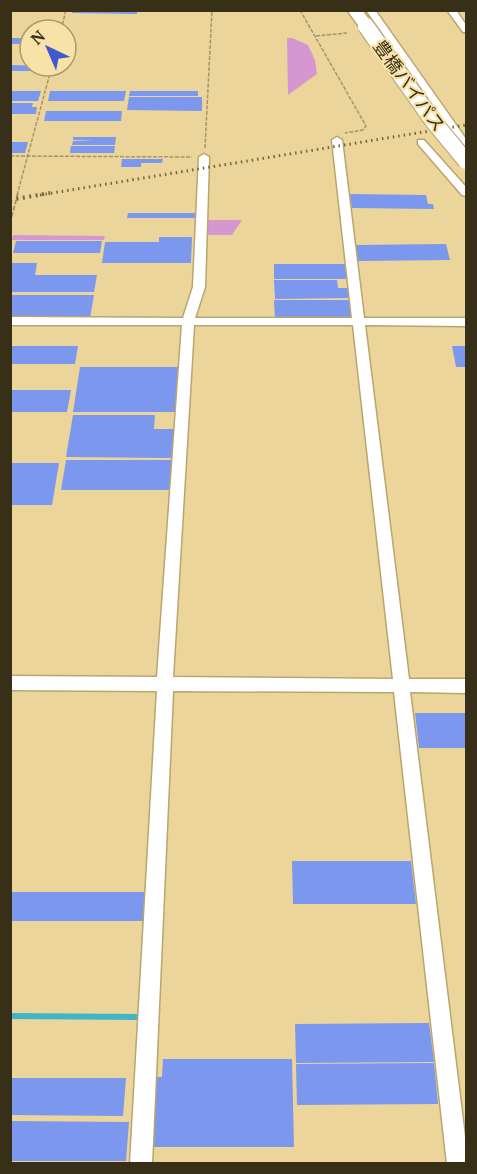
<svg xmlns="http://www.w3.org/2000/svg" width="477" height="1174" font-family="'PT Serif','Noto Sans JP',serif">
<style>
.green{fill:#d697d1}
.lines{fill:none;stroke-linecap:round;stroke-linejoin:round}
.stream{stroke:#40b5c7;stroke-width:6}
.building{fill:#7b97ee}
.street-casing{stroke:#bba56e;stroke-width:3}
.highway-casing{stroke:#bba56e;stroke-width:3}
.path-far1{stroke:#a69568;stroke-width:1.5;stroke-dasharray:4 1.5;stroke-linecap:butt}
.path{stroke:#a69568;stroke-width:2;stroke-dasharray:4.5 2;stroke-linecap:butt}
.street{fill:#fff;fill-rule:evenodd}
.highway{fill:#fff;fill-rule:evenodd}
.rail-far1{stroke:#736543;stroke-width:3;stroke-dasharray:1.5 4;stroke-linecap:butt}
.rail{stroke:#736543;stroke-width:4;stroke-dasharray:2 4.5;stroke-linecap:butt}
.highway-bridge-casing{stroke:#bba56e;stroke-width:18;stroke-linecap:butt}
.highway-bridge{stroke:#fff;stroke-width:16}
.labels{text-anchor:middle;stroke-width:4.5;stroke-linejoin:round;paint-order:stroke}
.far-street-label{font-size:18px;fill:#382f18;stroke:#f9e2a8}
</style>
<rect width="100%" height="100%" fill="#ebd59b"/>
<g class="green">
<polygon points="287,38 292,38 308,45 315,60 317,74 288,95"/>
<polygon points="207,220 242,220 232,235 206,235"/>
<polygon points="13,235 104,236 105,236 104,240 12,240"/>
</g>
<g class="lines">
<polyline class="stream" points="10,1016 138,1017"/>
</g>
<g class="building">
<polygon points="72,10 137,10 137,14 72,13"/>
<rect x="10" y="38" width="20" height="6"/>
<polygon points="10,65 42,66 42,68 47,68 46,71 10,71"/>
<polygon points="10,91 41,91 38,101 10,101"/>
<polygon points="50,91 126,91 124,101 48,101"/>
<polygon points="130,91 198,91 198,96 129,96"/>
<polygon points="129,97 202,97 202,111 127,110"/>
<polygon points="10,103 33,103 32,107 37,107 36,114 10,114"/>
<polygon points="46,111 122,111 121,121 44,121"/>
<polygon points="73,137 116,137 115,145 72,145 73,141 95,141 73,140"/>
<polygon points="10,142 28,142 25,153 10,153"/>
<polygon points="71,146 115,146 114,153 70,153"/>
<polygon points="122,159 163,159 162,163 141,163 141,167 121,167"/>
<polygon points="350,194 426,195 428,204 433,204 434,209 352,208"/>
<polygon points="128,213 197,213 197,218 127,218"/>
<polygon points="159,237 192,237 191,263 102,263 105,242 159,242"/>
<polygon points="16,241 102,241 100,253 13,253"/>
<polygon points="446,244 450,260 358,261 356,245"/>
<polygon points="10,263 37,263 35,275 97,275 94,292 10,292"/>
<polygon points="274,264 347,264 349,279 274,279"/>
<polygon points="274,280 337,280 338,288 351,288 352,298 275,299"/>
<polygon points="10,295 94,295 90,318 10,318"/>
<polygon points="274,300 352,300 354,320 275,321"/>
<polygon points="10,346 78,346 75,364 10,364"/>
<polygon points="452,346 466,346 466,367 456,367"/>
<polygon points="80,367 178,367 175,412 73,412"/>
<polygon points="10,390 71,390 67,412 10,412"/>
<polygon points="73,415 155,415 154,429 174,429 172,458 66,457"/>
<polygon points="66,460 172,460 170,490 61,490"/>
<polygon points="10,463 59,463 52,505 10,505"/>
<polygon points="415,713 466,713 466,748 419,748"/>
<polygon points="292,861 411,861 416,904 293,904"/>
<polygon points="10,892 145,892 143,921 10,921"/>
<polygon points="429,1023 434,1062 296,1063 295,1024"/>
<polygon points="163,1059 292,1059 294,1147 148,1147 152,1077 162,1077"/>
<polygon points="434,1063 438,1104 297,1105 296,1064"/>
<polygon points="10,1078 126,1078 123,1116 10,1115"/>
<polygon points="10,1121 129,1122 126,1161 10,1161"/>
</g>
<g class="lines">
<defs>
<g id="street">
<polygon points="366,10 375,10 466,139 466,148 463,147"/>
<polygon points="447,10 456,10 466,25 466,32 463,32"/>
<path d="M337 137 342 140 364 318H466V326L365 325 409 679H466V693L410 692 466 1145V1164H447L394 692 173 691 152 1164H130L157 691 10 690V676L157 677 182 325H10V317L183 318 193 287 199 157 204 154 209 157 205 287 195 318H352L332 140ZM194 325H353L393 679 173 677Z"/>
<polygon points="418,140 424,140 466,187 466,196 462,195 418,144"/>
</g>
<polygon id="highway" points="347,10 362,10 374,26 371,29 361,29"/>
</defs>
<use href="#street" class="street-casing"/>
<use href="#highway" class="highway-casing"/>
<g class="path-far1">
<polyline points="300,10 366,126 363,130 345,133"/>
<polyline points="61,30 66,10"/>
<polyline points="316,36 347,33"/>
<polyline points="205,148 212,10"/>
<polyline points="10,156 192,157"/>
<polyline points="17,195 52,66"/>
</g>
<polyline class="path" points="10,223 18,193"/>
<use href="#street" class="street"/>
<use href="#highway" class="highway"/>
<polyline class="rail-far1" points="40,195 466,125"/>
<polyline class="rail" points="10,200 50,193"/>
<defs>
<polyline id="highway-bridge" points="366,26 433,121 466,161"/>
</defs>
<use href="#highway-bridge" class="highway-bridge-casing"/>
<use href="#highway-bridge" class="highway-bridge"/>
</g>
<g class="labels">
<g class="far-street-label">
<text transform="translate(409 86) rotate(54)" y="6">豊橋バイパス</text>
</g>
</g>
<rect width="477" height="1174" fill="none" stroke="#382f18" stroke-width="24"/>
<g transform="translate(48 48) rotate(316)"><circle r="28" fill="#f9e2a8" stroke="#ac9a6e" stroke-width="1.5"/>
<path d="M0-4.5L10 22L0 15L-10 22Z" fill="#3f5acd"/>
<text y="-9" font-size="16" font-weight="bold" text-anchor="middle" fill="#382f18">N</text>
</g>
</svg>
